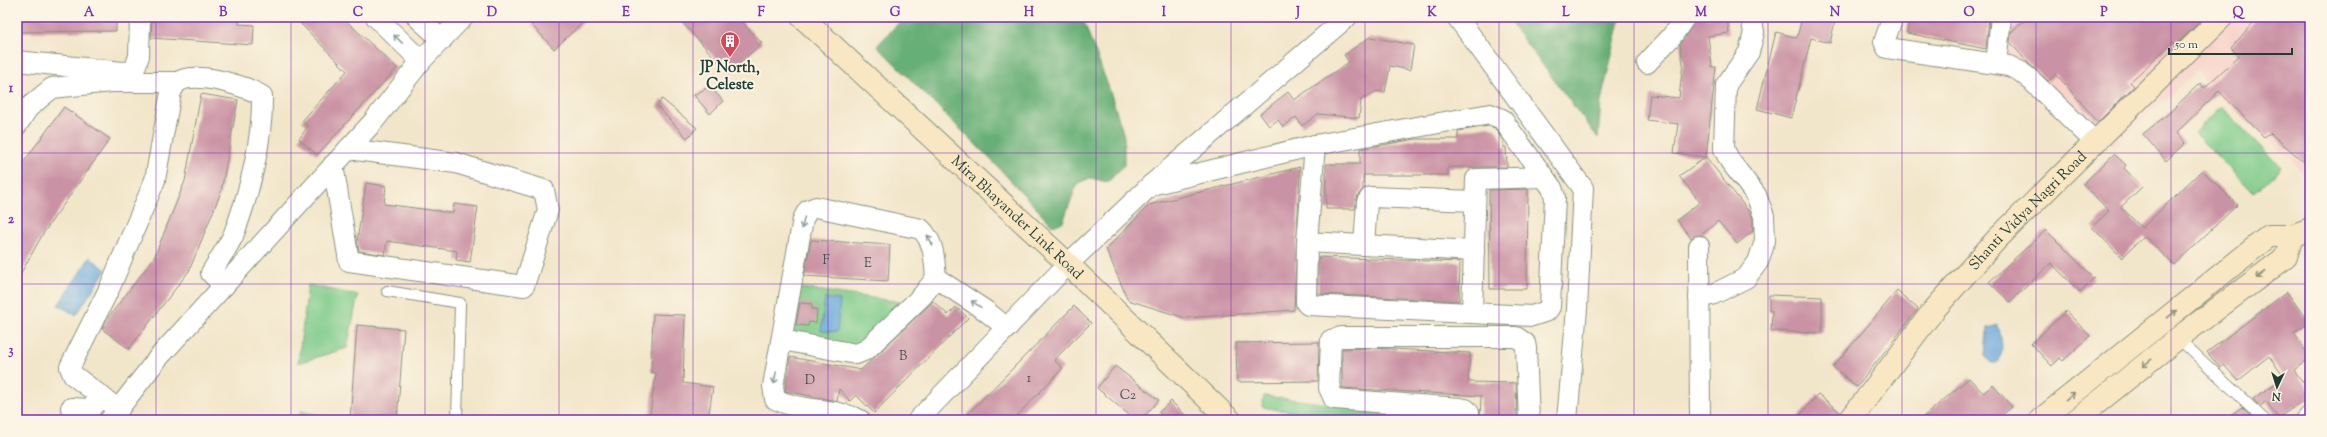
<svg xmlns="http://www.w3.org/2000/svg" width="2327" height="437" font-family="'Sorts Mill Goudy',serif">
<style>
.built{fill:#f7d1c8}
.green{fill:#7ecb8a;stroke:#4e845f}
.forest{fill:#66af76;stroke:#427655}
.water{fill:#69a9dc;stroke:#447388}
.building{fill:#ca93a5}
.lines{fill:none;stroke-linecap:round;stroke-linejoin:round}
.lane-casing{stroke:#88927f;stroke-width:12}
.street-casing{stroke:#88927f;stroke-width:22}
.secondary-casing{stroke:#88927f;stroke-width:24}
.lane{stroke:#fff;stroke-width:10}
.street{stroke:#fff;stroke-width:20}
.secondary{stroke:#f9e7c3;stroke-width:22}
.oneway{stroke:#8f9e9a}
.oneway2{stroke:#8c927c}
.grid{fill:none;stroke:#7b2cbf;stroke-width:1;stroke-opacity:0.55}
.labels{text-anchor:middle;stroke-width:4;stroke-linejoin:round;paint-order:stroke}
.number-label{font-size:13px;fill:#4a5250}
.poi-label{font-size:15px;font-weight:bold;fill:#1f3d34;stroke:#fcf5e5}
.street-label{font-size:15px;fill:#1f3d34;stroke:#fcf5e5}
.neatline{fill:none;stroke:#7b2cbf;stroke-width:1.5}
.grid-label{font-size:13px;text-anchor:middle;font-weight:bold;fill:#7b2cbf}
</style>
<rect width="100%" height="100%" fill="#fcf5e5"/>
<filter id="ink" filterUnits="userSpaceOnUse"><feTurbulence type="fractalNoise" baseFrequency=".025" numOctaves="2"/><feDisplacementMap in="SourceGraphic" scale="8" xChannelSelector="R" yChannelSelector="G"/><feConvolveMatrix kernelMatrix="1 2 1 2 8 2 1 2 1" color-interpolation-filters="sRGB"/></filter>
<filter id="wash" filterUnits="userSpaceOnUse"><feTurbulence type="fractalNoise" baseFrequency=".012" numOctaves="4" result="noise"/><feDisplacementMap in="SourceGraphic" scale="16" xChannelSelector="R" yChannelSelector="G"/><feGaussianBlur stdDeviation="0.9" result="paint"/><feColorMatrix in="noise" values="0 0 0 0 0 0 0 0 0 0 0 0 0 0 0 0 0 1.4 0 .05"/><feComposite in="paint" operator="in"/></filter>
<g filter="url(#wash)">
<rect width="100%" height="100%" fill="#f2e6ca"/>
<polygon class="built" points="2018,17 2310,17 2310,177 2207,85 2198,70 2114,147 1996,44"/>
<g class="green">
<polygon points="2221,106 2281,168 2254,193 2194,133"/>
<polygon points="308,285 358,295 347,348 298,363"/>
<polygon points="787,286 901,302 854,351 775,342"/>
<polygon points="1264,396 1371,409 1459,412 1459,420 1343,420 1262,407"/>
<polygon points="301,411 338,420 300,420"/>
</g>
<g class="forest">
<polygon points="904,17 1082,17 1110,91 1124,136 1124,165 1108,182 1090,178 1077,184 1063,222 1053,226 997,166 877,46"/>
<polygon points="1506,17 1621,17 1601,101 1598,138"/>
</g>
<g class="water">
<polygon points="90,257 106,270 76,315 58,305"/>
<polygon points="825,298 840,300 837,332 821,331"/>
<path d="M1998 325C2001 337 2005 350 1998 362L1991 363 1985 356 1987 328Z"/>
</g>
<g id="blocks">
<g class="building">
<polygon points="17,17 116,17 116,31 17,32"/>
<polygon points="152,17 239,17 239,24 254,25 253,45 151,38"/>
<polygon points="294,17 342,17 397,68 317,155 299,139 308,126 302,121 347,71"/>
<polygon points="539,17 589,17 554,49 531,24"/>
<polygon points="677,17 737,17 762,43 729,73"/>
<polygon points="1696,17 1727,17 1729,33 1708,36 1712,67 1716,67 1706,157 1674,153 1678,124 1647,120 1650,95 1679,98 1683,63 1680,44 1694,23"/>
<polygon points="1802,17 1836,17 1830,43 1811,38 1791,118 1757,109 1776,32 1797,38"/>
<polygon points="1909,17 1989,17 1986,49 1907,33"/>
<polygon points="2028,17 2204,17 2176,45 2173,42 2130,82 2134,86 2098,122 2056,74 2048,81 2028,63 2010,42 2011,32"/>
<polygon points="2258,17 2310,17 2310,167 2270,133 2264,137 2219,91 2176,133 2185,143 2166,161 2143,134 2169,113 2200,83 2204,88 2239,56 2231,48"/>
<polygon points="1370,37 1414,45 1410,70 1390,66 1385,92 1377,91 1361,100 1359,118 1318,114 1302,126 1296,117 1283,127 1278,120 1269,126 1260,114 1288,92 1294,100 1349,62 1344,55"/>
<polygon points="710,86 723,101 710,114 694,95"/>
<polygon points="201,94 238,100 221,192 189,271 129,349 102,329 107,319 154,258 185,181"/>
<polygon points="662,99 697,128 687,138 657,106"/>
<polygon points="64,107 110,139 44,232 17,280 17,171"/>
<polygon points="1489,126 1495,128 1503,141 1503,147 1506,147 1507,167 1448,167 1448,175 1363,175 1363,189 1358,195 1355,209 1326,209 1326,164 1360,164 1360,149 1416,139 1458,139 1458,131"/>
<polygon points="2114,154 2126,165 2124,168 2142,187 2121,207 2142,228 2202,170 2237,205 2174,265 2144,236 2122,258 2092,227 2109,211 2083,184"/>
<polygon points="1706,157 1750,213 1753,218 1753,231 1737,244 1718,221 1701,235 1691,238 1677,220 1700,202 1679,176"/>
<polygon points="1300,167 1294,310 1185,318 1128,300 1106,249 1149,205"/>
<polygon points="366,183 386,186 384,204 453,213 454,204 478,207 470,262 456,260 457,251 387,241 385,255 359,251 357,241"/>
<polygon points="1528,189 1527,289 1490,289 1489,190"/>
<polygon points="2046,230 2094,278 2080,292 2051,263 2010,302 1989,282"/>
<polygon points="811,240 890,245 888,281 804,276"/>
<polygon points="1318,257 1460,262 1459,301 1318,294"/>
<polygon points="1897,291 1918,309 1857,387 1833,367"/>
<polygon points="2287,292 2309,323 2294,333 2310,358 2294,370 2310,392 2310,396 2278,418 2266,401 2260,407 2253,399 2284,377 2269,356 2238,381 2224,365 2220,368 2207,352"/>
<polygon points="1769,295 1822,297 1822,333 1771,331 1772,311 1769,311"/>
<polygon points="933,301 948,315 956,307 968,318 874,413 856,395 850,401 839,389 837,401 785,391 790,357 861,370"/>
<polygon points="800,303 812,304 812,309 817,309 816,323 809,322 808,326 796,325"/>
<polygon points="1074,306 1091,323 1054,360 1063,368 1013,420 962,420"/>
<polygon points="2066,311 2090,336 2063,361 2060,358 2052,366 2031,344"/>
<polygon points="653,314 685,315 683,383 713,387 708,420 649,420 656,373 651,372"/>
<polygon points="357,325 404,329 397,420 350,420"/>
<polygon points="1319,342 1318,381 1237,382 1236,343"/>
<polygon points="1373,348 1470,353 1468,382 1516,383 1517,420 1480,420 1481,396 1342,388 1342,349"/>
<polygon points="1115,366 1159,400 1141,420 1135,420 1097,388"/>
<polygon points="1969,378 1983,393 1993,385 2012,407 1996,420 1920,420"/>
<polygon points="1818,394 1840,412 1838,420 1796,420"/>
<polygon points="1171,401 1190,420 1166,420 1159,412"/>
<polygon points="2242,407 2251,416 2247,420 2224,420"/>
</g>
</g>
</g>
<g filter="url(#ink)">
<use href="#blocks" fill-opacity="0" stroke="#88927f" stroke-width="1"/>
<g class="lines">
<defs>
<g id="lane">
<polyline points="387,291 460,303 457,420"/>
<polyline points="2178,338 2265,420"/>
<polyline points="2300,420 2310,408"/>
</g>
<g id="street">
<polyline points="376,17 421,61"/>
<polyline points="417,17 442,40"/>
<polyline points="1457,17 1583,188 1577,309 1567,420"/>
<polyline points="1893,17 1884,42 1887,48 2009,66 2021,72 2032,81 2095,142"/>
<polyline points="17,61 123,72 134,71 139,56 140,17"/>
<polyline points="1647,63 1672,36 1685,17"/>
<polyline points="1996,64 2001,17"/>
<polyline points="17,125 28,108 52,88 112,82 178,82"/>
<polyline points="1315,145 1307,242 1474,251"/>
<polyline points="333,165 349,261 524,286 548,210 544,190 456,163 348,149"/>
<polyline points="1151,185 1315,145 1490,114 1502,119 1552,188 1555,197 1550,307 1547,311 1532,316 1308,305 1306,303 1307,242"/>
<polyline points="1364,245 1367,202 1371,197 1475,201"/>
<polyline points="1699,246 1700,420"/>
<polyline points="936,278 986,311 1007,328"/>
<polyline points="1699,298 1714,294 1746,278 1758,262 1765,241 1764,216 1756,195 1730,161 1724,149 1726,85 1749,52 1754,32 1751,17"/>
<polyline points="1472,313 1476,179 1544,177"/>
<path d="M782 340 856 354 866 350 922 296 936 278C934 259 935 243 921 229L816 207 808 210 803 219 773 386 775 399C801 412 833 407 860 420"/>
<polyline points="71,408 90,409 101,396"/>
<path d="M119 410 73 375 70 367 110 287 155 180 171 92C173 89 175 84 178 82 193 70 248 86 262 96 263 140 249 195 233 236 227 248 218 261 211 273L224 286"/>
<polyline points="110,420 158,358 373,122 421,61 463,17"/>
<polyline points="918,420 1068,264 1151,185 1347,17"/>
<polyline points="1469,420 1469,413 1466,409 1460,408 1334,399 1329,388 1331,340 1341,337 1516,337 1525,343 1526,348 1529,420"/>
</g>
<g id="secondary">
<path id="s1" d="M802 17 1068 264 1230 420"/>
<path id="s2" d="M1850 420 1933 311 1997 239 2222 17"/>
<polyline points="2040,420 2269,236 2292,236 2310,229"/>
<polyline points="2076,420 2178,338 2286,257 2292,236"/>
</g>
</defs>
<use href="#lane" class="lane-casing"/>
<use href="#street" class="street-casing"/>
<use href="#secondary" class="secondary-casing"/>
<use href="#lane" class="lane"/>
<use href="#street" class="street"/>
<use href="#secondary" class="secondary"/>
</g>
<defs><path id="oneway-shaft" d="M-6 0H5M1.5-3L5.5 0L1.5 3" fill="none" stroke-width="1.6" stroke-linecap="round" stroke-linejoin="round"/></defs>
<g class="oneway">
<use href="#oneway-shaft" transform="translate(398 39) rotate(-136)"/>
<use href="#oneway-shaft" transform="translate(803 223) rotate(104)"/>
<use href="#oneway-shaft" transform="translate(930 240) rotate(-119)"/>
<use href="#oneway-shaft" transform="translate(976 304) rotate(-146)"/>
<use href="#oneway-shaft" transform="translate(775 378) rotate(101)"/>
</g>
<g class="oneway2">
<use href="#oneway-shaft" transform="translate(2261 275) rotate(143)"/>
<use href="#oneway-shaft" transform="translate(2172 314) rotate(-39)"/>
<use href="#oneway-shaft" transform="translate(2147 363) rotate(141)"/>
<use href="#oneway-shaft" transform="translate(2070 396) rotate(-39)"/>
</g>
</g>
<path class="grid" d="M156 17V420M291 17V420M425 17V420M559 17V420M693 17V420M828 17V420M962 17V420M1096 17V420M1231 17V420M1365 17V420M1499 17V420M1634 17V420M1768 17V420M1902 17V420M2036 17V420M2171 17V420M17 153H2310M17 284H2310"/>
<defs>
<symbol id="building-pin" viewBox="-11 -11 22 30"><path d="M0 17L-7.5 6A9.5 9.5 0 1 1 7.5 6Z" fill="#d1495b" stroke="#fcf5e5"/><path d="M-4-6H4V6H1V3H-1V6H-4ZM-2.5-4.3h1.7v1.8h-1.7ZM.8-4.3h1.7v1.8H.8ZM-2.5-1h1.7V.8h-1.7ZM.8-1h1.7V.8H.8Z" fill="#fff"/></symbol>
</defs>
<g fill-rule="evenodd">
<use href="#building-pin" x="719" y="30" width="22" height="30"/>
</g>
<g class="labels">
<g class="number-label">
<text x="826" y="264">F</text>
<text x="868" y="267">E</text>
<text x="903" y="360">B</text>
<text x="1029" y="382">1</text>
<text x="810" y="384">D</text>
<text x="1128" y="399">C2</text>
</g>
<g class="poi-label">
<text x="730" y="72">JP North,<tspan x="730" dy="17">Celeste</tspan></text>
</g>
<g class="street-label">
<text dy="5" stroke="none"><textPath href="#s2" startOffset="275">Shanti Vidya Nagri Road</textPath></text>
<text dy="5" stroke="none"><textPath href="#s1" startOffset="294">Mira Bhayander Link Road</textPath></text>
</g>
</g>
<rect width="2327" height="437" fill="none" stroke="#fcf5e5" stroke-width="44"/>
<g transform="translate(2277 387) rotate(184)" stroke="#fcf5e5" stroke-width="3" paint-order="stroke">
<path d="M0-3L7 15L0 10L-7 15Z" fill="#1f3d34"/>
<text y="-6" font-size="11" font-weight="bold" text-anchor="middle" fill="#1f3d34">N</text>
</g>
<path d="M2169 48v6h123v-6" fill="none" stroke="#1f3d34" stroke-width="2"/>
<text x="2175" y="48" font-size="12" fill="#1f3d34" stroke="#fcf5e5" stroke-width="3" paint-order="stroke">50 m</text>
<rect x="22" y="22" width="2283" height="393" class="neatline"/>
<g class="grid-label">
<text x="89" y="16">A</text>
<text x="223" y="16">B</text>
<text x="358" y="16">C</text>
<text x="492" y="16">D</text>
<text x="626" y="16">E</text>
<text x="761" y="16">F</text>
<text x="895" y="16">G</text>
<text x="1029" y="16">H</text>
<text x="1164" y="16">I</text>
<text x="1298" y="16">J</text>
<text x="1432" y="16">K</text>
<text x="1566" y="16">L</text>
<text x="1701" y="16">M</text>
<text x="1835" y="16">N</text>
<text x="1969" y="16">O</text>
<text x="2104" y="16">P</text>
<text x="2238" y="16">Q</text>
<text x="11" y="92">1</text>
<text x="11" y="223">2</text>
<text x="11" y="354">3</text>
</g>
</svg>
